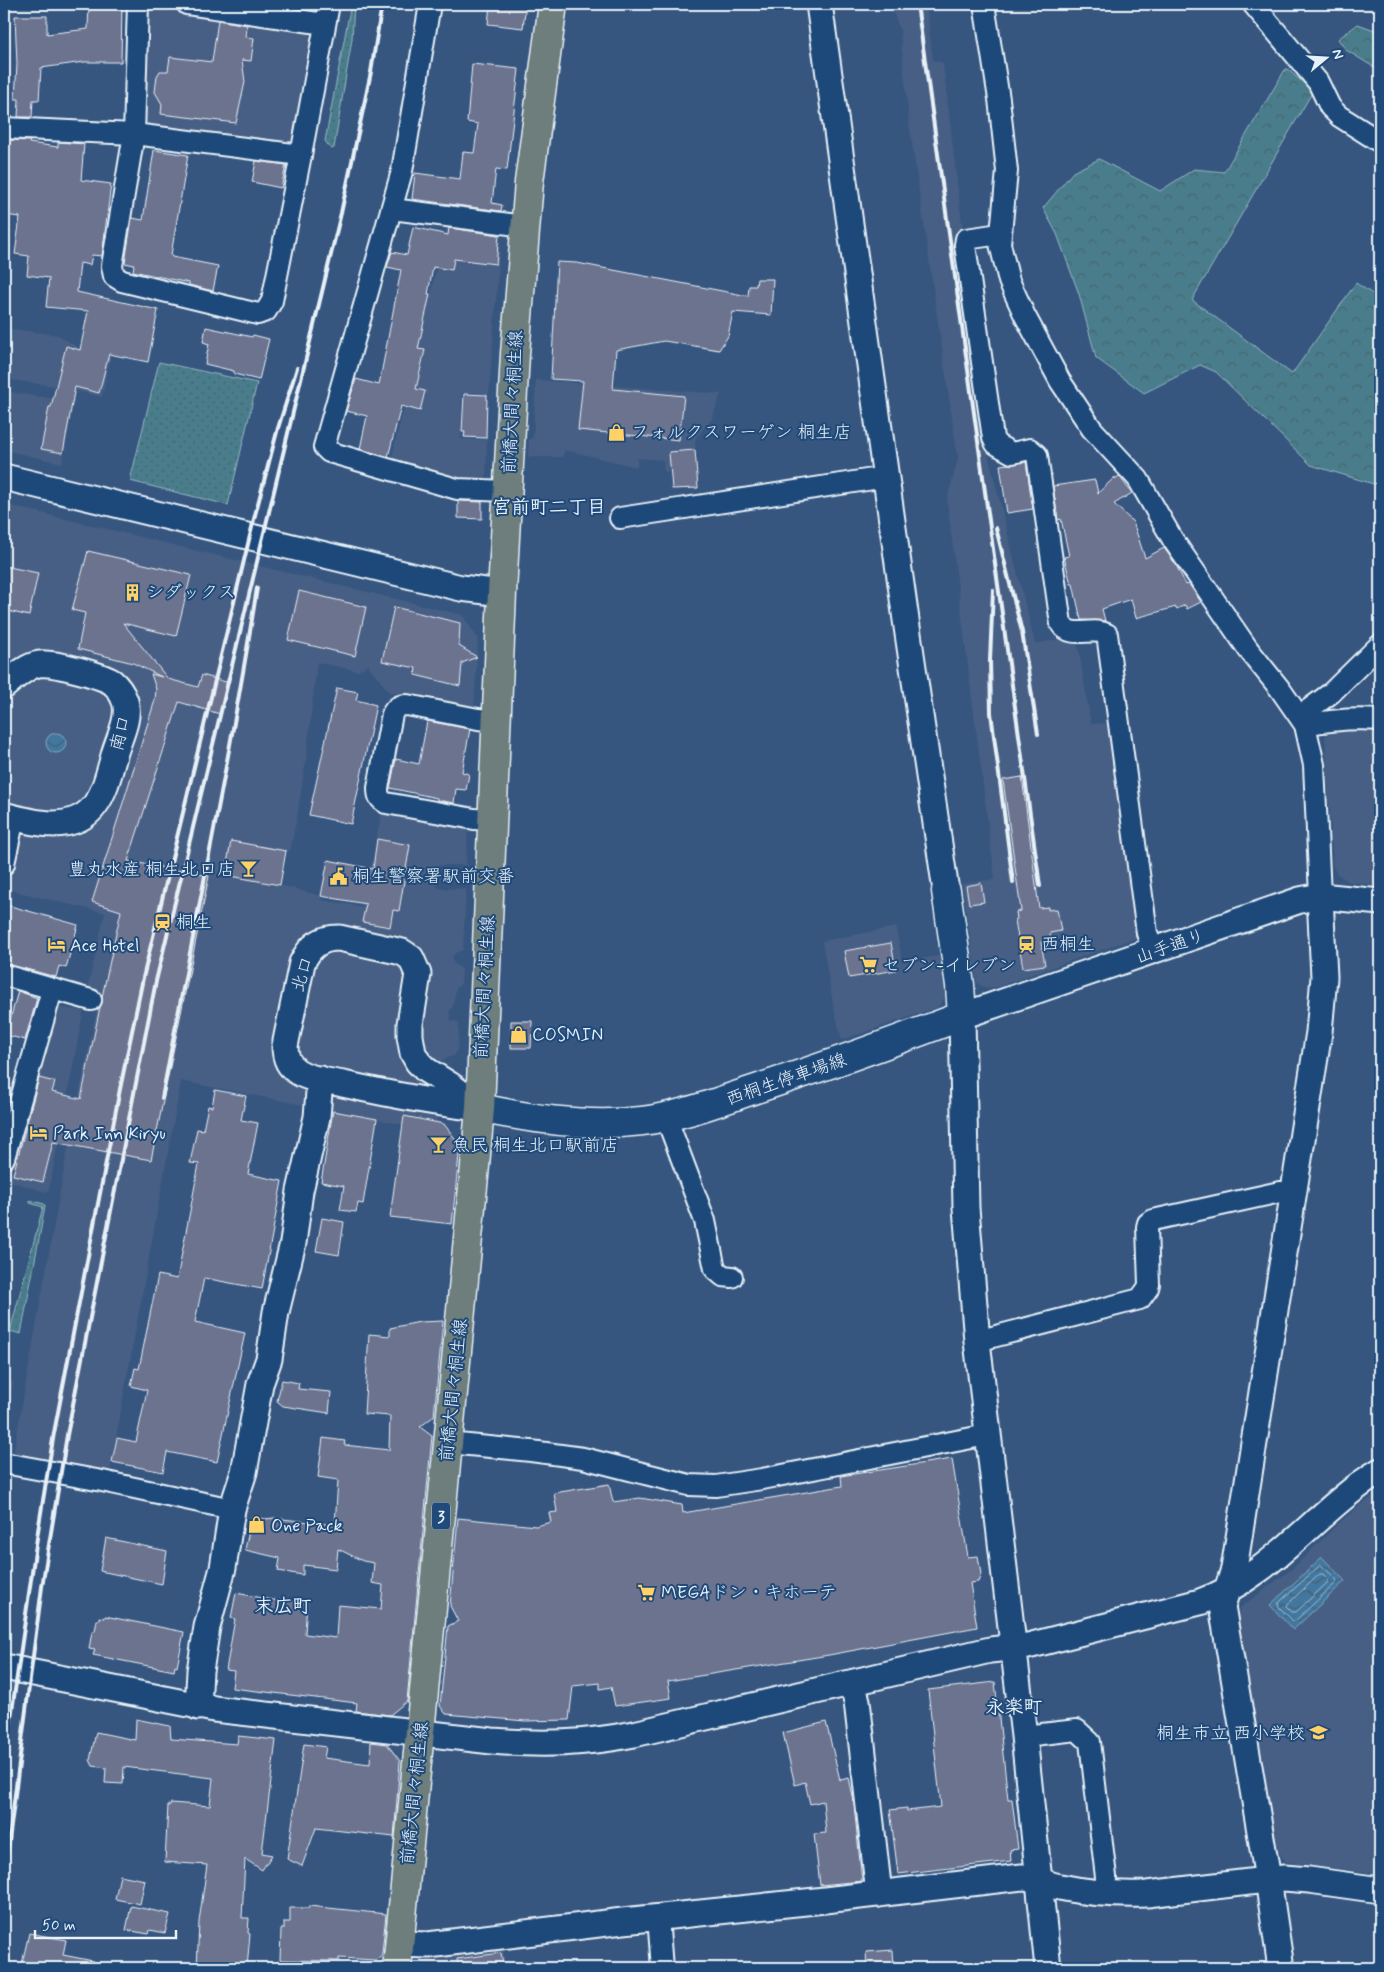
<svg xmlns="http://www.w3.org/2000/svg" width="1384" height="1972" font-family="Mynerve,'Klee One',sans-serif">
<style>
.built{fill:#465f84}
.grass{fill:url(#grass-dots);stroke:#98b7c2}
.forest{fill:url(#forest-crowns);stroke:#98b7c2}
.water{fill:url(#water-waves);stroke:#84a8c3}
.lines{fill:none;stroke-linecap:round;stroke-linejoin:round}
.shore{stroke:#a6c0d4;stroke-width:1}
.building{fill:#6c738f;stroke:#e8f1f8}
.minor-casing{stroke:#e8f1f8;stroke-width:24}
.tertiary-casing{stroke:#e8f1f8;stroke-width:29}
.secondary-casing{stroke:#e8f1f8;stroke-width:31}
.primary-casing{stroke:#e8f1f8;stroke-width:31}
.minor{stroke:#1f4a7a;stroke-width:20}
.tertiary{stroke:#1f4a7a;stroke-width:25}
.secondary{stroke:#1f4a7a;stroke-width:28}
.primary{stroke:#6d7e7c;stroke-width:28}
.rail{stroke:#e8f1f8;stroke-width:4}
.labels{text-anchor:middle;stroke-width:4;stroke-linejoin:round;paint-order:stroke}
.shield{fill:#1f4a7a;stroke:#acbfd2;stroke-width:1}
.shield-label{font-size:16px;font-weight:bold;fill:#e8f1f8}
.street-label{font-size:18px;fill:#e8f1f8;stroke:#1f4a7a}
.poi-label{font-size:18px;fill:#e8f1f8;stroke:#1f4a7a;text-anchor:start}
.neighbourhood-label{font-size:19px;font-weight:bold;fill:#e8f1f8;stroke:#1f4a7a}
</style>
<defs>
<pattern id="grass-dots" width="8" height="8" patternUnits="userSpaceOnUse" patternTransform="scale(1.25)"><rect width="8" height="8" fill="#487d8b"/><path d="M2 2h.1M6 6h.1" fill="none" stroke="#47656e" stroke-width="1.8" stroke-linecap="round"/></pattern>
<pattern id="forest-crowns" width="20" height="18" patternUnits="userSpaceOnUse" patternTransform="scale(1.25)"><rect width="20" height="18" fill="#487d8b"/><path d="M2 6a3 3 0 1 1 6 0M12 15a3 3 0 1 1 6 0" fill="none" stroke="#47656e"/></pattern>
<pattern id="water-waves" width="16" height="10" patternUnits="userSpaceOnUse" patternTransform="scale(1.25)"><rect width="16" height="10" fill="#42779f"/><path d="M0 5q4-4 8 0t8 0" fill="none" stroke="#446074"/></pattern>
</defs>
<rect width="100%" height="100%" fill="#365680"/>
<filter id="ink" filterUnits="userSpaceOnUse"><feTurbulence type="fractalNoise" baseFrequency=".02" numOctaves="2"/><feDisplacementMap in="SourceGraphic" scale="10" xChannelSelector="R" yChannelSelector="G"/><feConvolveMatrix kernelMatrix="1 2 1 2 8 2 1 2 1" color-interpolation-filters="sRGB"/></filter>
<g filter="url(#ink)">
<g class="built">
<polygon points="890,4 926,4 933,60 943,63 963,233 957,234 989,458 1035,644 1065,638 1077,639 1091,724 1109,723 1138,937 994,988 984,987 977,983 962,884 995,879 947,500 958,459 909,122 900,30"/>
<polygon points="152,8 309,30 313,35 294,139 288,144 146,126 142,120 145,12"/>
<polygon points="447,225 501,233 489,394 462,393 461,439 487,440 486,483 457,481 391,461"/>
<polygon points="4,328 58,335 79,348 111,354 102,397 55,386 4,379"/>
<polygon points="536,380 721,394 712,419 696,437 695,450 698,488 672,489 671,472 664,471 663,460 637,458 637,467 565,450 562,457 528,457 529,439 533,438"/>
<polygon points="4,391 74,402 62,463 4,450"/>
<polygon points="4,504 462,615 478,638 474,710 389,692 368,665 358,671 317,662 306,760 297,817 290,851 286,851 280,885 321,896 321,900 363,907 382,811 468,827 466,865 439,865 437,888 466,889 463,950 455,953 452,958 454,964 462,969 461,984 456,988 453,1006 449,1012 451,1021 459,1022 458,1048 455,1055 442,1060 436,1131 181,1081 109,1476 16,1453 14,1450 68,1147 100,994 87,991 105,913 6,889 13,857 4,854"/>
<polygon points="1342,730 1380,731 1380,886 1350,882 1337,874 1333,866 1325,736"/>
<polygon points="896,927 902,962 945,955 949,984 945,986 946,996 938,1007 842,1040 834,1009 822,941"/>
<polygon points="56,1007 83,1011 83,1013 49,1190 46,1192 7,1180 6,1178"/>
<polygon points="4,1380 13,1382 4,1441"/>
<polygon points="1380,1492 1380,1874 1286,1862 1276,1848 1237,1618 1241,1607 1292,1569 1339,1523 1362,1504"/>
<polygon points="503,1948 506,1968 423,1968 424,1961 440,1955"/>
</g>
<g class="grass">
<polygon points="351,4 354,4 352,39 334,148 331,149 325,141"/>
<polygon points="159,362 257,383 228,505 130,481"/>
<polygon points="30,1200 44,1204 45,1207 21,1334 10,1331 43,1207 30,1203"/>
</g>
<g class="forest">
<polygon points="1358,24 1380,32 1380,71 1346,50 1338,39"/>
<polygon points="1286,68 1313,91 1192,300 1292,374 1356,283 1380,299 1380,486 1311,465 1216,372 1200,365 1144,393 1096,358 1079,294 1057,234 1043,208 1073,172 1099,159 1160,191 1194,169 1224,172"/>
</g>
<g class="water">
<circle cx="56" cy="743" r="10"/>
<polygon points="1322,1557 1345,1581 1293,1630 1270,1605"/>
</g>
<g class="lines">
<g class="shore">
<polygon points="1321,1565 1336,1579 1337,1582 1295,1621 1293,1621 1279,1607 1278,1604"/>
<polygon points="1320,1574 1323,1574 1328,1579 1328,1582 1296,1612 1292,1612 1287,1607 1288,1604"/>
</g>
</g>
<g class="building">
<polygon points="89,4 122,4 121,62 84,62 41,68 39,100 33,100 32,117 18,117 19,99 15,99 17,64 15,16 47,16 47,34 88,29"/>
<polygon points="490,4 526,4 523,28 488,24"/>
<polygon points="218,20 247,25 246,37 254,38 251,61 242,60 245,82 236,123 161,114 162,104 155,92 157,76 160,71 168,71 170,57 212,62"/>
<polygon points="472,64 519,69 507,170 496,169 492,203 502,205 501,211 412,199 415,173 460,179 463,152 474,153 478,124 467,122"/>
<polygon points="7,140 30,141 29,143 58,147 58,142 84,144 81,180 111,184 102,256 92,255 90,265 80,263 77,292 158,310 148,362 109,354 99,393 75,387 63,453 41,449 49,407 51,407 66,346 80,350 88,311 46,307 49,278 27,275 29,256 15,254 20,217 4,215 4,187 7,159 4,158"/>
<polygon points="154,150 188,155 171,255 172,257 218,266 213,291 189,285 189,283 133,271 134,265 125,263 132,218 143,220"/>
<polygon points="256,161 286,165 281,188 252,182"/>
<polygon points="413,227 448,235 449,228 499,235 496,264 454,259 452,270 433,267 428,294 430,294 418,349 425,350 416,389 425,391 420,411 401,406 388,457 360,449 367,416 346,411 356,379 379,385 401,270 387,267 392,252 407,255"/>
<polygon points="557,262 577,263 748,296 749,286 756,286 757,279 773,279 771,315 733,312 728,336 719,350 664,341 616,350 613,389 684,396 679,440 578,430 583,381 551,379"/>
<polygon points="206,327 243,335 252,337 253,335 269,339 259,380 234,374 234,371 205,364 209,344 203,342"/>
<polygon points="464,394 487,395 486,438 464,437 465,432 462,432"/>
<polygon points="695,450 698,488 672,489 669,452"/>
<polygon points="1026,462 1033,509 1007,513 1000,465"/>
<polygon points="1119,476 1132,493 1114,504 1133,522 1145,558 1164,548 1175,563 1186,585 1189,584 1201,602 1187,609 1185,605 1177,609 1176,607 1136,618 1131,599 1102,609 1105,621 1081,620 1073,584 1071,584 1064,557 1069,556 1061,519 1058,520 1053,486 1095,480 1098,493 1115,477 1115,479"/>
<polygon points="458,501 482,502 482,519 458,518"/>
<polygon points="88,551 191,575 176,636 123,623 168,679 198,687 202,675 229,683 220,714 179,702 128,861 209,876 151,1160 53,1142 43,1182 13,1175 39,1078 55,1082 52,1092 81,1099 100,1007 102,1003 102,997 121,911 92,902 155,700 156,689 151,674 162,677 133,663 78,649 85,613 72,610"/>
<polygon points="4,566 38,573 29,616 4,610"/>
<polygon points="299,591 366,607 355,656 288,640"/>
<polygon points="394,607 460,623 459,646 477,657 462,663 460,686 415,675 416,668 382,661"/>
<polygon points="337,688 358,692 356,700 376,705 351,824 309,815"/>
<polygon points="427,721 470,729 462,772 469,774 466,790 456,789 454,803 437,800 437,798 390,788 396,759 419,764"/>
<polygon points="1022,777 1039,908 1048,907 1048,910 1057,909 1061,931 1050,933 1051,940 1041,942 1045,965 1023,968 1015,920 1017,919 1016,912 1021,911 1003,780"/>
<polygon points="377,839 410,845 399,911 393,910 390,927 362,922 366,904 321,896 328,860 373,869"/>
<polygon points="231,841 286,851 280,885 225,875"/>
<polygon points="981,883 984,902 969,904 966,886"/>
<polygon points="7,905 78,925 66,968 59,966 56,977 4,963 4,918"/>
<polygon points="891,943 896,970 849,978 844,951"/>
<polygon points="18,991 37,998 25,1040 6,1035"/>
<polygon points="511,1021 532,1021 531,1048 511,1048"/>
<polygon points="215,1090 246,1096 241,1120 258,1123 248,1174 282,1181 262,1289 204,1278 195,1322 245,1333 217,1462 167,1452 163,1472 112,1462 117,1438 136,1442 147,1390 131,1386 135,1368 139,1369 158,1275 177,1279 199,1164 190,1163 197,1129 203,1130 208,1106 212,1107"/>
<polygon points="333,1111 377,1119 363,1204 358,1203 356,1212 340,1210 344,1186 321,1182"/>
<polygon points="404,1116 444,1124 460,1145 452,1224 390,1217"/>
<polygon points="322,1218 344,1222 339,1255 316,1251"/>
<polygon points="443,1321 434,1416 420,1427 432,1436 407,1701 390,1715 356,1711 357,1703 232,1688 234,1671 226,1670 235,1619 231,1618 236,1593 273,1600 307,1602 305,1634 336,1638 338,1605 381,1609 383,1585 372,1583 374,1563 363,1561 338,1549 336,1569 303,1565 303,1575 278,1571 280,1558 245,1550 252,1516 265,1519 274,1518 335,1525 338,1480 318,1477 323,1438 345,1441 344,1445 389,1450 390,1416 364,1414 369,1334 390,1336 390,1328 420,1322"/>
<polygon points="282,1380 299,1383 298,1389 331,1392 329,1413 283,1406 277,1401"/>
<polygon points="952,1459 968,1557 978,1556 981,1574 978,1582 970,1583 977,1627 829,1655 668,1681 671,1698 615,1706 611,1687 600,1689 600,1683 573,1686 569,1720 525,1721 446,1714 440,1706 448,1626 458,1621 450,1606 458,1518 536,1526 551,1522 549,1513 557,1512 554,1493 609,1484 613,1502 640,1498 682,1505 683,1513 842,1486 841,1476"/>
<polygon points="106,1538 167,1551 162,1584 100,1571"/>
<polygon points="105,1616 184,1632 177,1667 175,1666 174,1671 93,1655 95,1650 89,1649 92,1631 95,1631 97,1620 100,1620 100,1617 105,1618"/>
<polygon points="995,1682 1008,1799 1012,1799 1018,1849 1010,1850 1011,1861 898,1874 890,1810 907,1808 907,1811 941,1807 928,1690"/>
<polygon points="136,1719 170,1726 171,1739 237,1744 238,1736 276,1740 262,1853 272,1855 262,1870 245,1859 242,1918 249,1918 248,1933 250,1934 247,1968 197,1968 199,1922 207,1865 165,1862 168,1805 170,1805 171,1803 210,1806 213,1778 124,1767 123,1784 105,1783 106,1768 93,1766 90,1760 96,1732 135,1740"/>
<polygon points="826,1722 840,1780 849,1778 853,1796 862,1881 820,1885 814,1834 826,1833 823,1801 810,1804 805,1782 795,1785 783,1733"/>
<polygon points="371,1742 387,1744 400,1761 394,1837 316,1828 302,1866 287,1859 304,1744 326,1747 324,1758 370,1764"/>
<polygon points="120,1875 145,1880 140,1904 115,1899"/>
<polygon points="131,1906 170,1914 165,1933 150,1930 149,1934 126,1930"/>
<polygon points="309,1906 386,1914 382,1953 381,1957 375,1960 339,1958 339,1961 280,1960 281,1929 284,1929 284,1922 290,1922 290,1908 309,1908"/>
<polygon points="29,1933 66,1940 63,1955 93,1961 92,1968 21,1968"/>
<polygon points="893,1950 894,1968 867,1968 866,1952"/>
<polygon points="501,1953 504,1968 458,1968 457,1959"/>
</g>
<g class="lines">
<defs>
<g id="minor">
<polyline points="138,4 134,134 112,266 114,276 122,281 258,314 266,311 272,301 301,155 329,4"/>
<polyline points="187,4 325,24"/>
<polyline points="430,4 402,171 324,447 329,452 457,489 507,491"/>
<polyline points="984,4 999,99 1007,171 1000,244 1009,281 1025,316 1060,381 1092,429 1138,479 1173,540 1248,649 1280,689 1305,725 1314,765 1320,896"/>
<polyline points="1253,4 1318,82 1330,107 1339,116 1380,142"/>
<polyline points="4,128 134,134 301,155"/>
<polyline points="392,209 525,226"/>
<path d="M1000 236 993 235 966 239 965 245 993 438 996 444 1012 453 1030 449 1037 455 1061 624C1072 640 1092 626 1107 634L1147 933 1153 952"/>
<polyline points="620,518 886,477"/>
<polyline points="1300,716 1331,693 1380,645"/>
<path d="M1305 725C1330 720 1354 718 1380 720"/>
<path d="M492 820 474 819 386 803C379 799 378 796 378 788L392 714C396 707 399 705 407 705L478 719 497 721"/>
<polyline points="4,864 14,818"/>
<polyline points="4,975 91,1000"/>
<polyline points="666,1117 705,1221 715,1269 723,1276 732,1277"/>
<polyline points="4,1158 52,990"/>
<polyline points="977,1341 1140,1299 1148,1288 1149,1284 1147,1227 1148,1223 1153,1220 1280,1192 1294,1193"/>
<polyline points="448,1443 531,1451 583,1458 689,1485 716,1486 762,1479 987,1435"/>
<polyline points="4,1463 102,1481 232,1509"/>
<polyline points="1024,1736 1077,1730 1090,1742 1106,1877 1105,1893"/>
<polyline points="658,1917 662,1968"/>
</g>
<g id="tertiary">
<polyline points="819,4 907,627 946,891"/>
<polyline points="4,477 461,588 502,593"/>
<path d="M4 686C14 678 26 666 39 664 53 662 100 675 112 682 118 687 122 693 125 701 130 717 120 736 115 752 110 769 106 790 95 805 74 834 33 823 4 815"/>
<path d="M339 938 402 952 411 958 418 974 410 1024V1036L413 1053 418 1062 426 1070 450 1085 480 1108C434 1103 388 1094 343 1084 329 1081 311 1080 298 1072 288 1066 285 1057 285 1046L302 963C310 946 320 938 339 938Z"/>
<path d="M4 1667 214 1709 492 1741C543 1745 584 1744 634 1734L990 1650 1028 1646 1200 1602C1273 1576 1316 1510 1380 1471"/>
<polyline points="852,1683 857,1701 879,1894"/>
<polyline points="198,1707 200,1671 207,1627 223,1568 232,1509 244,1472 260,1384 269,1359 276,1312 293,1243 300,1191 317,1117 320,1079"/>
<path d="M399 1944 428 1945 623 1921 825 1900 1022 1877C1036 1877 1046 1885 1060 1887 1088 1893 1118 1895 1147 1894L1284 1878 1309 1880 1380 1890"/>
<polyline points="1048,1968 1024,1736 977,1341 966,1208 962,1016 1300,900 1320,896 1380,902"/>
<polyline points="1281,1968 1268,1879 1222,1606 1234,1569 1319,1032 1324,977 1320,896"/>
</g>
<path id="secondary" d="M480 1108C530 1119 590 1127 642 1121 683 1116 722 1100 762 1087 829 1065 896 1041 962 1016L960 985 946 891"/>
<polyline id="primary" points="397,1968 475,1166 480,1108 502,593 515,354 529,182 553,4"/>
</defs>
<use href="#minor" class="minor-casing"/>
<use href="#tertiary" class="tertiary-casing"/>
<use href="#secondary" class="secondary-casing"/>
<use href="#primary" class="primary-casing"/>
<use href="#minor" class="minor"/>
<use href="#tertiary" class="tertiary"/>
<use href="#secondary" class="secondary"/>
<use href="#primary" class="primary"/>
<g class="rail">
<polyline points="917,4 1040,886"/>
<polyline points="996,528 1022,632 1038,734"/>
<polyline points="993,590 990,660 991,713 1013,882"/>
<path d="M162 1098C194 928 230 759 257 588"/>
<polyline points="4,1766 38,1531 54,1433 120,1089 143,978 255,515 278,428 297,368"/>
<polyline points="4,1879 42,1587 67,1435 156,981 341,213 371,72 382,4"/>
</g>
</g>
</g>
<defs>
<symbol id="shop-bare" viewBox="-9 -9 18 18"><path d="M-5-2.5h2.3a2.7 3.5 0 0 1 5.4 0H5L5.5 6h-11ZM-1.5-2.5h3a1.5 2.3 0 0 0-3 0Z" fill="#ffd166" stroke="#1f4a7a" stroke-width="2.5" paint-order="stroke"/></symbol>
<symbol id="building-bare" viewBox="-9 -9 18 18"><path d="M-4-6H4V6H1V3H-1V6H-4ZM-2.5-4.3h1.7v1.8h-1.7ZM.8-4.3h1.7v1.8H.8ZM-2.5-1h1.7V.8h-1.7ZM.8-1h1.7V.8H.8Z" fill="#ffd166" stroke="#1f4a7a" stroke-width="2.5" paint-order="stroke"/></symbol>
<symbol id="bar-bare" viewBox="-9 -9 18 18"><path d="M-6-5H6L.8 .8V4.5H3.5V6h-7V4.5H-.8V.8Z" fill="#ffd166" stroke="#1f4a7a" stroke-width="2.5" paint-order="stroke"/></symbol>
<symbol id="civic-bare" viewBox="-9 -9 18 18"><path d="M-.6-6.5H3V-4.5H.6V-3L4-1V1h2V6H-6V1h2V-1L-.6-3ZM-1.2 2.5V6h2.4V2.5Z" fill="#ffd166" stroke="#1f4a7a" stroke-width="2.5" paint-order="stroke"/></symbol>
<symbol id="station-bare" viewBox="-9 -9 18 18"><path d="M-3-6H3Q5-6 5-4V2Q5 4 3 4L4.5 6H3L1.5 4h-3L-3 6H-4.5L-3 4Q-5 4-5 2V-4Q-5-6-3-6ZM-3.5-4v3h7v-3ZM-3.5 1v1.5H-2V1ZM2 1v1.5H3.5V1Z" fill="#ffd166" stroke="#1f4a7a" stroke-width="2.5" paint-order="stroke"/></symbol>
<symbol id="hotel-bare" viewBox="-9 -9 18 18"><path d="M-6-4.5h1.5V1H6V5H4.5V3h-9V5H-6ZM-4 0a1.8 1.8 0 1 1 3.6 0ZM.5 0V-2.5h3Q6-2.5 6 0Z" fill="#ffd166" stroke="#1f4a7a" stroke-width="2.5" paint-order="stroke"/></symbol>
<symbol id="supermarket-bare" viewBox="-9 -9 18 18"><path d="M-6-5.5h2.5l.6 2H6L4.5 2H-2.5L-4.4-4H-6ZM-1.5 3.2a1.3 1.3 0 1 0 .1 0ZM3 3.2a1.3 1.3 0 1 0 .1 0Z" fill="#ffd166" stroke="#1f4a7a" stroke-width="2.5" paint-order="stroke"/></symbol>
<symbol id="school-bare" viewBox="-9 -9 18 18"><path d="M0-5L7-2L0 1L-7-2ZM-4 1L0 2.5L4 1V4Q0 6-4 4Z" fill="#ffd166" stroke="#1f4a7a" stroke-width="2.5" paint-order="stroke"/></symbol>
</defs>
<g fill-rule="evenodd">
<use href="#shop-bare" x="604" y="420" width="25" height="25"/>
<use href="#building-bare" x="120" y="580" width="25" height="25"/>
<use href="#bar-bare" x="236" y="856" width="25" height="25"/>
<use href="#civic-bare" x="326" y="864" width="25" height="25"/>
<use href="#station-bare" x="150" y="910" width="25" height="25"/>
<use href="#station-bare" x="1014" y="932" width="25" height="25"/>
<use href="#hotel-bare" x="44" y="932" width="25" height="25"/>
<use href="#supermarket-bare" x="856" y="952" width="25" height="25"/>
<use href="#shop-bare" x="506" y="1022" width="25" height="25"/>
<use href="#hotel-bare" x="26" y="1120" width="25" height="25"/>
<use href="#bar-bare" x="426" y="1132" width="25" height="25"/>
<use href="#shop-bare" x="244" y="1512" width="25" height="25"/>
<use href="#supermarket-bare" x="634" y="1580" width="25" height="25"/>
<use href="#school-bare" x="1306" y="1720" width="25" height="25"/>
</g>
<g class="labels">
<rect class="shield" x="432" y="1502.5" width="18" height="27" rx="4"/>
<g class="shield-label">
<text x="441" y="1522">3</text>
</g>
<g class="street-label">
<text transform="translate(512 402) rotate(-87)" y="6">前橋大間々桐生線</text>
<text transform="translate(120 733) rotate(-75)" y="6">南口</text>
<text transform="translate(1170 946) rotate(-19)" y="6">山手通り</text>
<text transform="translate(302 974) rotate(-72)" y="6">北口</text>
<text transform="translate(484 987) rotate(-87)" y="6">前橋大間々桐生線</text>
<text transform="translate(786 1079) rotate(-19)" y="6">西桐生停車場線</text>
<text transform="translate(453 1390) rotate(-84)" y="6">前橋大間々桐生線</text>
<text transform="translate(414 1793) rotate(-84)" y="6">前橋大間々桐生線</text>
</g>
<g class="poi-label">
<text x="631" y="438">フォルクスワーゲン 桐生店</text>
<text x="146" y="598">シダックス</text>
<text x="235" y="875" text-anchor="end">豊丸水産 桐生北口店</text>
<text x="352" y="882">桐生警察署駅前交番</text>
<text x="176" y="928">桐生</text>
<text x="1041" y="950">西桐生</text>
<text x="70" y="951">Ace Hotel</text>
<text x="882" y="971">セブン-イレブン</text>
<text x="532" y="1040">COSMIN</text>
<text x="53" y="1139">Park Inn Kiryu</text>
<text x="452" y="1151">魚民 桐生北口駅前店</text>
<text x="271" y="1531">One Pack</text>
<text x="661" y="1598">MEGAドン・キホーテ</text>
<text x="1305" y="1739" text-anchor="end">桐生市立 西小学校</text>
</g>
<g class="neighbourhood-label">
<text x="549" y="513">宮前町二丁目</text>
<text x="283" y="1612">末広町</text>
<text x="1014" y="1713">永楽町</text>
</g>
</g>
<rect width="1384" height="1972" fill="none" stroke="#1f4a7a" stroke-width="20"/>
<rect x="10" y="10" width="1364" height="1952" fill="none" stroke="#e8f1f8" stroke-width="2" filter="url(#ink)"/>
<g transform="translate(1326 58) rotate(72)" stroke="#1f4a7a" stroke-width="4" paint-order="stroke">
<path d="M0-4L9 19L0 12L-9 19Z" fill="#e8f1f8"/>
<text y="-8" font-size="14" font-weight="bold" text-anchor="middle" fill="#e8f1f8">N</text>
</g>
<path d="M35 1930v8h141v-8" fill="none" stroke="#e8f1f8" stroke-width="2.5"/>
<text x="42" y="1930" font-size="15" fill="#e8f1f8" stroke="#1f4a7a" stroke-width="4" paint-order="stroke">50 m</text>
</svg>
